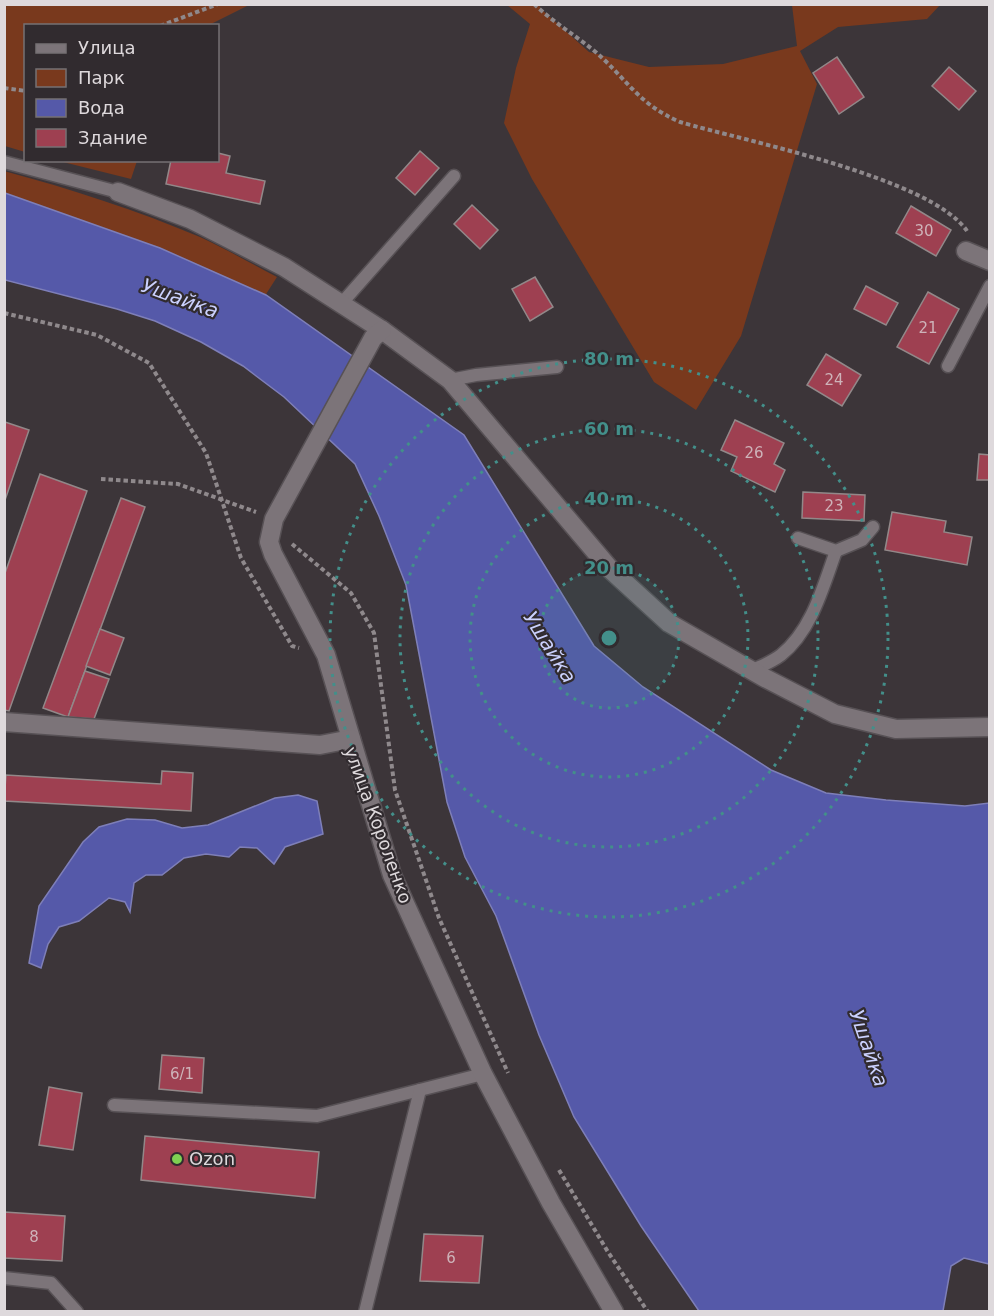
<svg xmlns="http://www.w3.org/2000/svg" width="994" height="1316" font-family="'DejaVu Sans',sans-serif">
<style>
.green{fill:#79391d}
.water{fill:#5559a9;stroke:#7e7fb8;stroke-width:1.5}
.building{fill:#9e4051;stroke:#928889;stroke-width:1.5}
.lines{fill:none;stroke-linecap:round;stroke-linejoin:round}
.lane-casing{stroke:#575155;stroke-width:15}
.street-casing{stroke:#575155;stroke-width:21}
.path{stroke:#8f898c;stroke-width:4;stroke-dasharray:4.5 3;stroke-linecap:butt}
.lane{stroke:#7c7479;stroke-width:12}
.street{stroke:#7c7479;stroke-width:18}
.ring{fill:none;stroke:#438f8a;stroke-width:3;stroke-dasharray:3 6}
.poi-dot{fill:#7fd052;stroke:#312b2f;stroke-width:2}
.labels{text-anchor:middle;stroke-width:4.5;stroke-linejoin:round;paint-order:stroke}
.number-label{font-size:15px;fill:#ceb3b9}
.street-label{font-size:18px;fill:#ded9dc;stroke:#312b2f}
.poi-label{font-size:18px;fill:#ded9dc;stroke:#312b2f;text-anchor:start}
.water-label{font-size:20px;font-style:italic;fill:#cbd1fe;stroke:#312b2f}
.centre{fill:#438f8a;stroke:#312b2f;stroke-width:3}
.ring-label{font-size:18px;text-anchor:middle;font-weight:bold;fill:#438f8a;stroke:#312b2f;stroke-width:4.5;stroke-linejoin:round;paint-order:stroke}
</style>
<rect width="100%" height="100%" fill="#3c3539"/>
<g class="green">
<polygon points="4,5 5,4 249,5 209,25 26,26 25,152 5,146"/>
<polygon points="507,5 539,5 541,9 589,52 649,67 723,64 797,46 792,5 940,5 927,19 838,27 800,51 817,84 741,336 696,410 654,382 532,179 504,123 516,68 530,24"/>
<polygon points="59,161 137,160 137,161 131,179"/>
<path d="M4 171C71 189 136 210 200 237 226 249 252 264 277 277L261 302 5 209Z"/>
</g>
<g class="water">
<polygon points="5,193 160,248 266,295 464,435 594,646 643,687 771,770 826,793 886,800 965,806 989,803 989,1264 964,1258 951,1266 943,1311 699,1311 641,1226 574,1117 539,1035 496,916 465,857 447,802 406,585 379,516 355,464 284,397 243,366 201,342 155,321 117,309 5,280"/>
<polygon points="298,795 317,801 323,834 285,847 274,864 257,848 240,847 229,857 206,854 184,858 162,875 146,875 134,883 130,912 125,902 109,898 79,921 59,927 48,944 41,968 29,963 39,906 83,842 99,827 127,819 155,820 182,828 208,825 275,798"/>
</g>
<g class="building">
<polygon points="837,57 864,97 839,114 813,73"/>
<polygon points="949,67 976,91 959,110 932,86"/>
<polygon points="420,151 439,168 415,195 396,178"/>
<polygon points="218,153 230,156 226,173 265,181 260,204 166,184 171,160 218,160"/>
<polygon points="472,205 498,230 480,249 454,224"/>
<polygon points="911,206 951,230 936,256 896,233"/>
<polygon points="535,277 553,307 530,321 512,289"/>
<polygon points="866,286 898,303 886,325 854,309"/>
<polygon points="928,292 959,309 929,364 897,347"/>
<polygon points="826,354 861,375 842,406 807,385"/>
<polygon points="735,420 784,443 774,464 785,470 775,492 731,471 737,457 721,450"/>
<polygon points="5,422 29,430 4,503 4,423"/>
<polygon points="979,454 990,455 990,480 977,480"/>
<polygon points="40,474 87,491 9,711 4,710 4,576"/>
<polygon points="803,492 865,495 864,521 802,518"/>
<polygon points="121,498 145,507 68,717 43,708"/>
<polygon points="892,512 946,521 944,532 972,537 967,565 885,550"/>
<polygon points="100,629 124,638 110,675 86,666"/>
<polygon points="85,671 109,679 94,719 68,717"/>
<polygon points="162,771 193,773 191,811 4,801 6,775 161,784"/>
<polygon points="162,1055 204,1058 202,1093 159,1089"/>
<polygon points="49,1087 82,1093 73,1150 39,1145"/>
<polygon points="145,1136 319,1152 315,1198 141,1180"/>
<polygon points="4,1212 65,1216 62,1261 4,1258"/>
<polygon points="424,1234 483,1236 479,1283 420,1281"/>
</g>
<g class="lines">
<defs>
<g id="lane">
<polyline points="4,162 118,192"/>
<polyline points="341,304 454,176"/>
<polyline points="948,366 990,286"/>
<polyline points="450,380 476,375 557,367"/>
<polyline points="798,538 836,551 862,540 873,527"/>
<path d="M751 671C761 666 772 662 781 655 812 630 823 587 836 551"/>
<polyline points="114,1105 317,1116 483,1074"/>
<polyline points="4,1278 51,1283 77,1312"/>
<polyline points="365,1312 420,1090"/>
</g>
<g id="street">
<polyline points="118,192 190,219 284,267 382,330 450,380 610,569 669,623 763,677 835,714 896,729 990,727"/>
<polyline points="966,251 990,261"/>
<polyline points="382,330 373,338 274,519 269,542 273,554 326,655 392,875 483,1074 551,1203 614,1312"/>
<polyline points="4,722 320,745 351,739"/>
</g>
</defs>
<use href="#lane" class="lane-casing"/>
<use href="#street" class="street-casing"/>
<g class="path">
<path d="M534 4C552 21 573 34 592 49 626 77 636 103 680 122 745 141 931 178 967 231"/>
<polyline points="160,26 218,4"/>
<polyline points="4,88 26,91"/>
<polyline points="4,313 97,335 149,363 206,453 241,558 292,646 299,648"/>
<polyline points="101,479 178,484 256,512"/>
<polyline points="292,544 351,593 374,633 395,790 439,918 508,1073"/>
<polyline points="559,1170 608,1252 648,1312"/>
</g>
<use href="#lane" class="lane"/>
<use href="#street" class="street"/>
</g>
<circle cx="609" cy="638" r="70" fill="#438f8a" fill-opacity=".12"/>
<g class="ring">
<circle cx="609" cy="638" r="70"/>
<circle cx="609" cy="638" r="139"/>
<circle cx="609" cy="638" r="209"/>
<circle cx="609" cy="638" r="279"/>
</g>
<circle class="poi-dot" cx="177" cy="1159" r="6"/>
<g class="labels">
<g class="number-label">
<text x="924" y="236">30</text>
<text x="928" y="333">21</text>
<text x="834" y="385">24</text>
<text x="754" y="458">26</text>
<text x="834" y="511">23</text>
<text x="182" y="1079">6/1</text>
<text x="34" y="1242">8</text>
<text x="451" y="1263">6</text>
</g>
<g class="street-label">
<text transform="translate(378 825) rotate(70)" y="6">улица Короленко</text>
</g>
<g class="poi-label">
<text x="189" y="1165">Ozon</text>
</g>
<g class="water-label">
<text transform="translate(180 298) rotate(20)" y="7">Ушайка</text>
<text transform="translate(550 647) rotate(58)" y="7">Ушайка</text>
<text transform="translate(869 1048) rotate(71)" y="7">Ушайка</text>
</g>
</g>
<circle cx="609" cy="638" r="9" class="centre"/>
<g class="ring-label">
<text x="609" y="365">80 m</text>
<text x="609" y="435">60 m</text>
<text x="609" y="505">40 m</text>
<text x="609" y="574">20 m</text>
</g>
<rect width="994" height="1316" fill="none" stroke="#ded9dc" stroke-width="12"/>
<rect x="24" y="24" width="195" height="138" fill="#312b2f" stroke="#767174" stroke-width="1.5"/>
<rect x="36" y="44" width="30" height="9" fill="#7c7479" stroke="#767174" stroke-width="1.5"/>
<text x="78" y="54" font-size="18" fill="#ded9dc">Улица</text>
<rect x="36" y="69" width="30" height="18" fill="#79391d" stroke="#767174" stroke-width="1.5"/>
<text x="78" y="84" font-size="18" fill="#ded9dc">Парк</text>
<rect x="36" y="99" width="30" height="18" fill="#5559a9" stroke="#767174" stroke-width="1.5"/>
<text x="78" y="114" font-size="18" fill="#ded9dc">Вода</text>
<rect x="36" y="129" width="30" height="18" fill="#9e4051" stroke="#767174" stroke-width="1.5"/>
<text x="78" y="144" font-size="18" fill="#ded9dc">Здание</text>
</svg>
